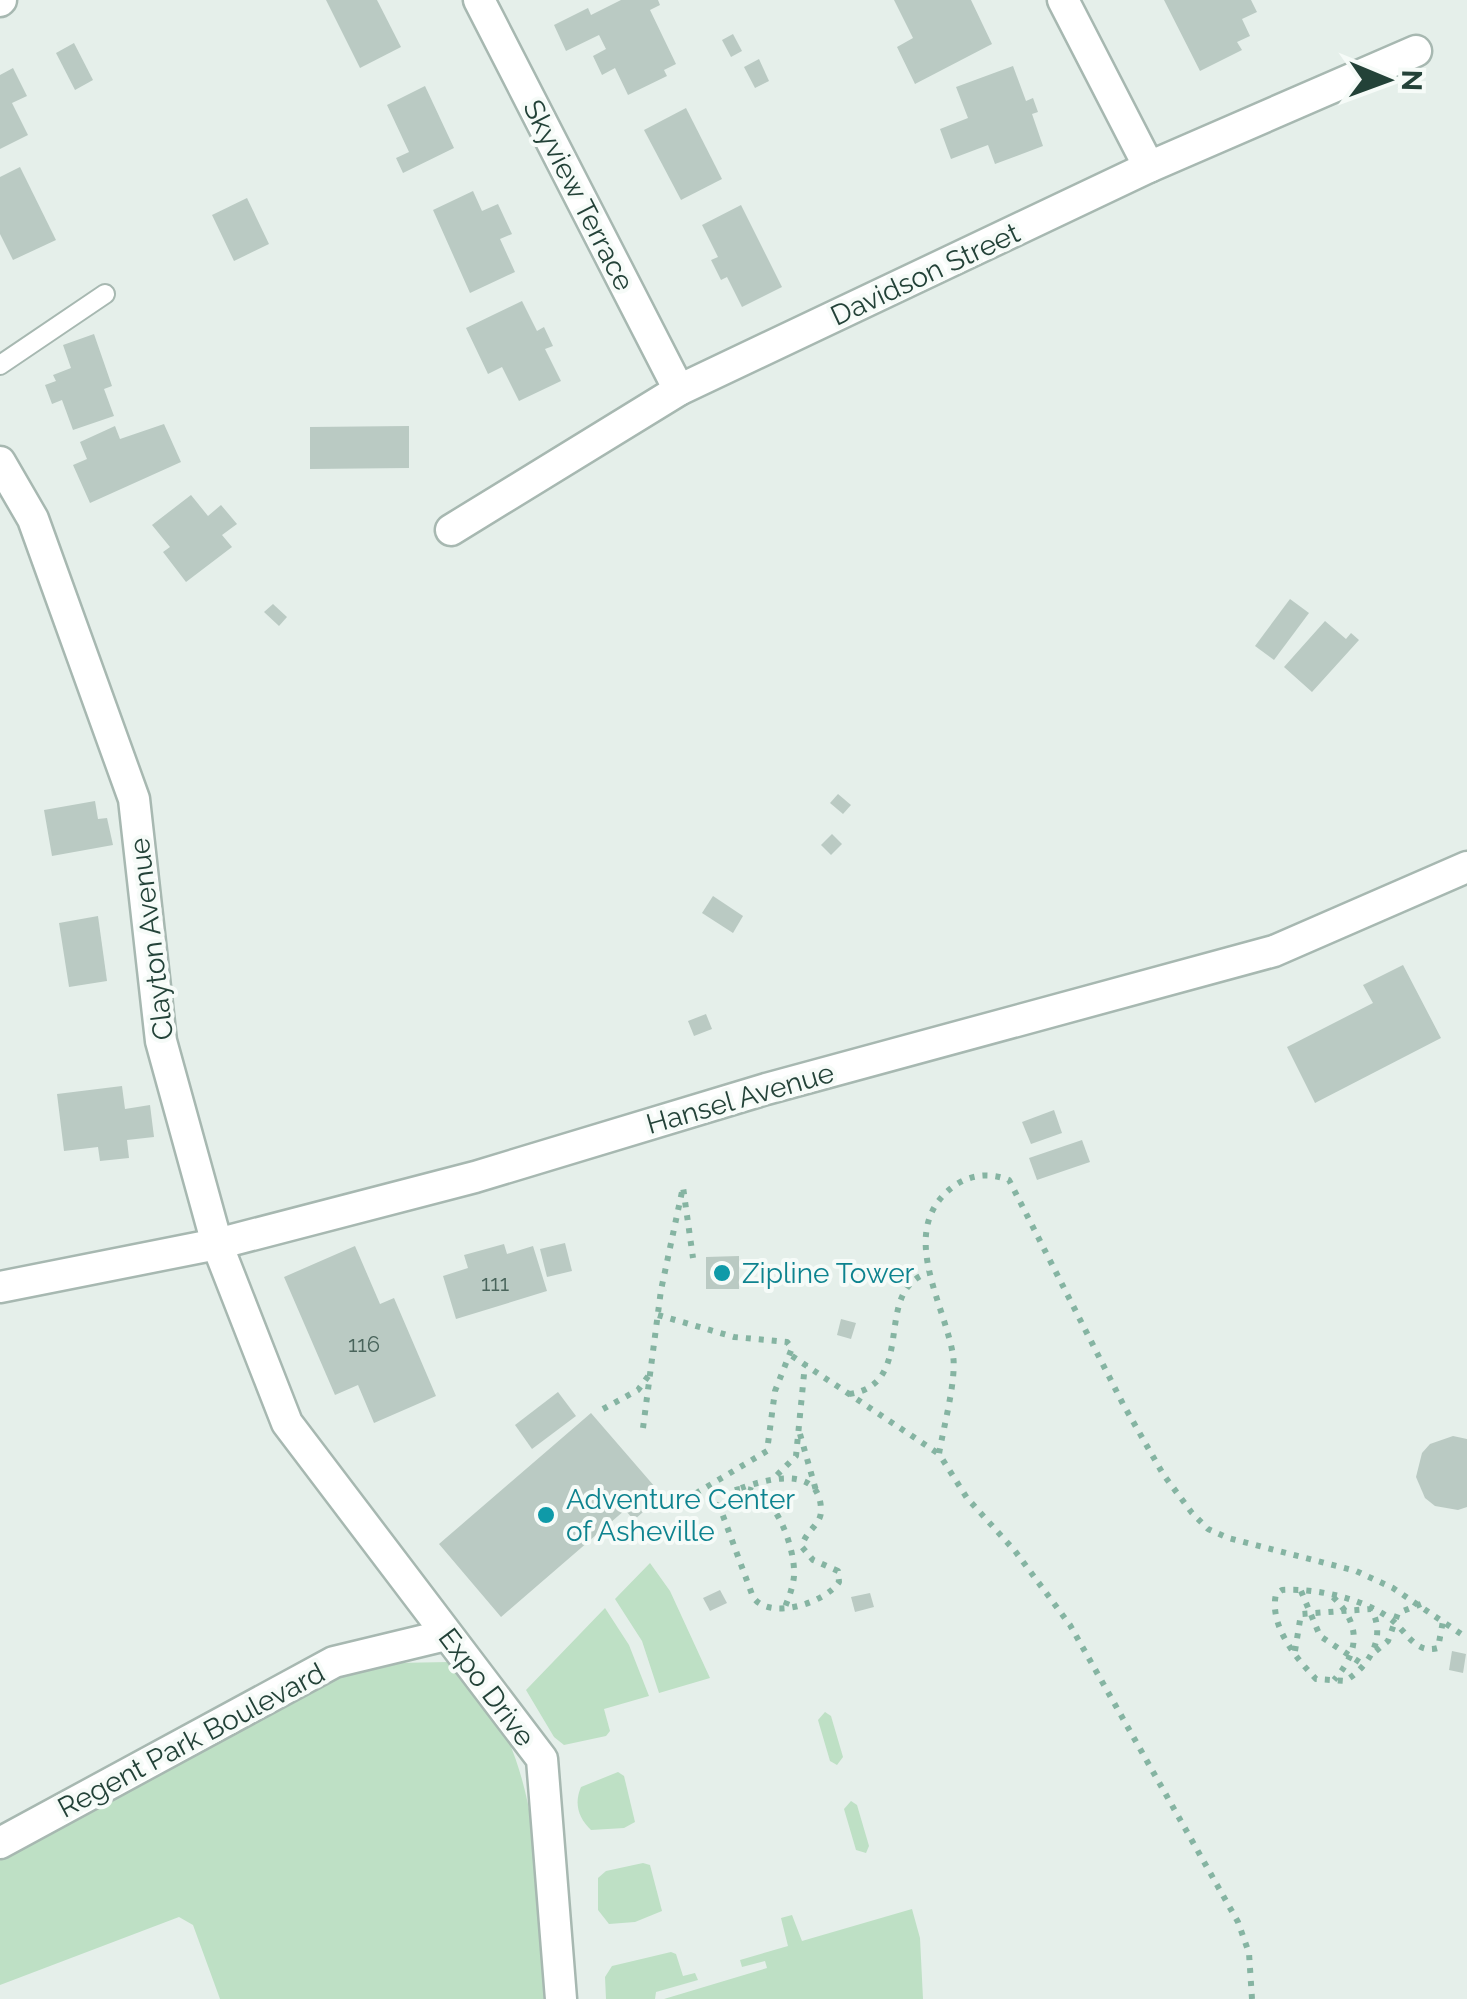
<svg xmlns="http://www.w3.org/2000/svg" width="1467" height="1999" font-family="Raleway,sans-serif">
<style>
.green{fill:#bee0c5}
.building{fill:#bacac3}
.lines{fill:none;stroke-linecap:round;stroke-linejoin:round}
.lane-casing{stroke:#a7b8b1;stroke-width:22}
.street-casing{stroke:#a7b8b1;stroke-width:35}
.path{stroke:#85b4a2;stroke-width:6;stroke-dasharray:5 8;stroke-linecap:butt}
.lane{stroke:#fff;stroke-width:18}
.street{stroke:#fff;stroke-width:30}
.culture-dot{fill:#0f9aa8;stroke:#f6fbf8;stroke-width:4}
.labels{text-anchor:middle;stroke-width:8;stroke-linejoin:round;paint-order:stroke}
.number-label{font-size:22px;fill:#49645b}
.street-label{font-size:28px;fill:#234238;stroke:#f6fbf8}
.culture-label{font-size:28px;fill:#0d838f;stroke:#f6fbf8;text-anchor:start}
</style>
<rect width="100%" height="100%" fill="#e5efea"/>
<g class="green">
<polygon points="650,1563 670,1591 710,1678 659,1693 642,1641 615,1599"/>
<polygon points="605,1608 629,1645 649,1696 604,1709 610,1731 606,1736 564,1745 554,1737 526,1690"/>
<path d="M449 1662C461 1674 476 1686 486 1700 544 1784 538 1902 547 1999H220L193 1925 179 1917 0 1985V1851L340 1675 395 1663Z"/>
<polygon points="825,1712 831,1716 843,1757 837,1765 830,1761 818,1720"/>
<path d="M618 1772 624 1776 635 1822 624 1828 591 1830C578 1818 574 1803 581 1787Z"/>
<polygon points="851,1801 857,1805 869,1846 866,1853 856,1850 844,1809"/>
<polygon points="643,1863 650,1865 662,1911 635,1922 609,1924 598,1910 598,1878 606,1871"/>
<polygon points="912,1909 920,1938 923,1999 664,1999 767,1968 765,1961 742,1967 740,1960 788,1946 781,1918 792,1915 802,1941"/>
<polygon points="671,1952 676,1954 683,1976 695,1973 698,1980 656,1992 655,1999 606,1999 605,1977 612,1966"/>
</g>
<g class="building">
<polygon points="326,0 377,0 401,47 360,68"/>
<polygon points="621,0 658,0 660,5 650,10 676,64 664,70 667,76 628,95 615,68 602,75 593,56 606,49 599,35 566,51 554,25 588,8 591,15"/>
<polygon points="894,0 971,0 992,44 915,84 897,47 913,38"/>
<polygon points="1164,0 1251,0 1257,12 1242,19 1250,36 1237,42 1242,50 1200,71"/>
<polygon points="733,34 742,51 731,57 722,40"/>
<polygon points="74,43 93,80 75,90 56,53"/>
<polygon points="759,59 769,81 755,88 744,67"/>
<polygon points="1013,66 1026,101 1033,98 1038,112 1032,114 1043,146 995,164 988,145 951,159 940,129 968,118 956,87"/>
<polygon points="13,68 27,96 12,103 28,135 0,149 0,75"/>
<polygon points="425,86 454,148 403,173 396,158 409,152 387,105"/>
<polygon points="686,108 722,179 681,200 644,130"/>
<polygon points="20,167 56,240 13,260 0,234 0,177"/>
<polygon points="473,191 482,211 498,204 512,234 500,239 515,272 470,293 433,210"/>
<polygon points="247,198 269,244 234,261 212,215"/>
<polygon points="741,205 782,287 742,307 727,277 721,280 711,260 718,257 702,225"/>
<polygon points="522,301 537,331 544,327 553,346 545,349 561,381 519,401 502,367 488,374 466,328"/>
<polygon points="94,334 112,386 104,389 114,416 73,430 62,400 52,404 45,385 56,381 53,375 71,368 63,345"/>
<polygon points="164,424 181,462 90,503 73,465 87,459 80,442 115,426 120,439"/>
<polygon points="409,426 409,468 310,469 310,427"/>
<polygon points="191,495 208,516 221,505 237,524 222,535 232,547 186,582 163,552 170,547 152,525"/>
<polygon points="1290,599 1309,613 1274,660 1255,646"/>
<polygon points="273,604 287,617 279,626 264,612"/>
<polygon points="1325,621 1346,639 1351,633 1359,640 1312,692 1284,667"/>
<polygon points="838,794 851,805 843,814 830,803"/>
<polygon points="95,801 98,819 107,818 113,845 52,856 44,810"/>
<polygon points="832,834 842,844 831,855 821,845"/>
<polygon points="713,896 743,916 733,933 702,913"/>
<polygon points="98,916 107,981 69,987 59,923"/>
<polygon points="1403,965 1441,1038 1315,1103 1287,1047 1373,1003 1363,985"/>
<polygon points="706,1014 712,1029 694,1036 688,1021"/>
<polygon points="122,1086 125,1109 150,1105 154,1137 127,1140 129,1158 100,1161 98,1147 64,1151 57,1094"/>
<polygon points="1054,1110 1062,1133 1031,1144 1022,1122"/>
<polygon points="1082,1140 1090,1162 1037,1180 1029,1158"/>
<polygon points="565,1243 572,1271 547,1277 540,1249"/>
<polygon points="504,1244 507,1254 533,1246 547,1291 456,1319 443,1276 468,1268 464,1255"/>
<polygon points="355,1246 380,1304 394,1298 436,1396 374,1423 358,1385 335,1395 284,1277"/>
<polygon points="739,1256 739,1289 706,1289 706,1257"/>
<polygon points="841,1319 856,1323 851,1339 837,1335"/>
<polygon points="558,1392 576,1416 532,1449 515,1425"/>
<polygon points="591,1413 655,1487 644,1497 651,1505 634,1520 625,1510 501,1617 439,1544"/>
<polygon points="1453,1436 1467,1439 1467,1507 1458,1510 1435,1506 1425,1498 1416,1477 1422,1453 1430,1444"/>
<polygon points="720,1590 727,1603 710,1611 703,1598"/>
<polygon points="870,1593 874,1607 855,1612 851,1597"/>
<polygon points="1452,1651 1466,1654 1463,1673 1449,1670"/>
</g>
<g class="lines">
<defs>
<polyline id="lane" points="0,365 105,294"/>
<g id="street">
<polyline points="479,0 679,390"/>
<polyline points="1063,0 1149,167"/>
<polyline points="0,1 1,0"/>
<polyline points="0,462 33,519 134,799 161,1041 217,1244 287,1423 542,1759 561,1999"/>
<polyline points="451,530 679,390 1149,167 1416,51"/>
<polyline points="0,1287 217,1244 475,1177 766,1089 1274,951 1467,867"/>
<polyline points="0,1843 334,1662 446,1635"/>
</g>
</defs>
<use href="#lane" class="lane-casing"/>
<use href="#street" class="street-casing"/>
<g class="path">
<polyline points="658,1315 734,1337 787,1342 792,1348 775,1391 767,1451 678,1504"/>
<polyline points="792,1356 939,1454"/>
<path d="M849 1394C919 1384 871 1291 928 1273"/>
<polyline points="603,1409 638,1390 649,1375"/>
<polyline points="643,1428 661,1290 683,1187 693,1258"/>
<polyline points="800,1434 817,1494"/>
<polyline points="777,1475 796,1456 805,1364"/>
<path d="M741 1488C767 1479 821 1464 821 1511 821 1525 804 1532 802 1547L813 1560 838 1571 839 1582C825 1603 769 1621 753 1597L719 1505C723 1496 725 1493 735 1490 772 1479 796 1548 794 1576 793 1587 789 1597 785 1607"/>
<polyline points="1301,1591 1320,1636 1364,1665"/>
<path d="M1333 1597C1361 1624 1360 1651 1334 1680"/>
<path d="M1295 1651 1301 1614 1371 1609C1387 1636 1370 1666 1345 1681L1316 1679C1295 1657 1269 1625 1276 1594L1282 1590C1316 1588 1360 1598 1388 1617 1406 1629 1414 1655 1438 1648L1443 1621"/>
<polyline points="1376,1651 1388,1641 1398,1613 1421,1604"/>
<path d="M1252 1999 1249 1953 1238 1922 1070 1625 1015 1551 967 1498 939 1454C943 1429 957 1379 953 1355 944 1301 894 1226 957 1184 973 1174 991 1173 1009 1180L1123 1404 1163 1474 1192 1513 1208 1529 1228 1538 1356 1571 1393 1588 1467 1638"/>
</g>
<use href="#lane" class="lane"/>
<use href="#street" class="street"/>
</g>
<g class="culture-dot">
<circle cx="722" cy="1273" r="10"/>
<circle cx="546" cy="1515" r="10"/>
</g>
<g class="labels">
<g class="number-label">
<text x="495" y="1291">111</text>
<text x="364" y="1352">116</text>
</g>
<g class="street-label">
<text transform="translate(579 195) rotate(63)" y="10">Skyview Terrace</text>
<text transform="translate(925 274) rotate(-25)" y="10">Davidson Street</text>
<text transform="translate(151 939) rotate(-97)" y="10">Clayton Avenue</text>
<text transform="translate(740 1098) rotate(-16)" y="10">Hansel Avenue</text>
<text transform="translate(487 1687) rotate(53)" y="10">Expo Drive</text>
<text transform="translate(191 1740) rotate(-28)" y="10">Regent Park Boulevard</text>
</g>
<g class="culture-label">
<text x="742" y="1283">Zipline Tower</text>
<text x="566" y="1509">Adventure Center<tspan x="566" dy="32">of Asheville</tspan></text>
</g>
</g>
<g transform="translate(1387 80) rotate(91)" stroke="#f6fbf8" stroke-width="8" paint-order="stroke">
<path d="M0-8L18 38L0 25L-18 38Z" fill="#234238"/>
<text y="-15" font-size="28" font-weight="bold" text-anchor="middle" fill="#234238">N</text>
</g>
</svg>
